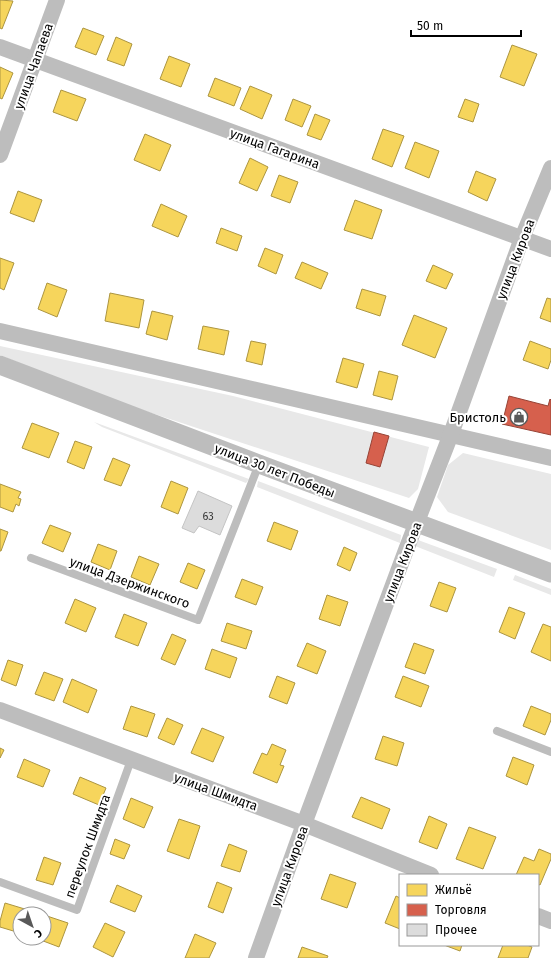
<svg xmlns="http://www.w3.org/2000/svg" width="551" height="958" font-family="'Fira Sans',sans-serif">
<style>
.green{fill:#e8e8e8}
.homes{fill:#f6d55c;stroke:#ac9540}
.shops{fill:#d6604d;stroke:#964336}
.building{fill:#dcdcdc;stroke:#c4c4c4}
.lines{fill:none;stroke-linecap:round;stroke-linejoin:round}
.service{stroke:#bdbdbd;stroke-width:8}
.minor{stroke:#bdbdbd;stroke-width:16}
.tertiary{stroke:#bdbdbd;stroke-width:19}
.labels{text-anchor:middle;stroke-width:4;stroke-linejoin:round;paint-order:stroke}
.number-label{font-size:11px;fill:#373737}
.street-label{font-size:13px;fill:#000;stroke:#fff}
.poi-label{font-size:13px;fill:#000;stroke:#fff;text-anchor:end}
</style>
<rect width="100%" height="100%" fill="#fff"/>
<g class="green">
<polygon points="0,346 233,396 429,447 418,489 409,498 103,397 0,355"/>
<polygon points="94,422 249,479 246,483 102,427"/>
<polygon points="463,453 551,474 551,550 448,512 437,497 448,465"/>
<polygon points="258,481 401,535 400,543 257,487"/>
<polygon points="418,540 497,569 494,577 415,546"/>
<polygon points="515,575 551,589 551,595 513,580"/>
</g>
<g class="homes">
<polygon points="0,0 13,1 2,29 0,28"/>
<polygon points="83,28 104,36 96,55 75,47"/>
<polygon points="116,37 132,44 124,66 107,60"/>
<polygon points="512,45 537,54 524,86 500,77"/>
<polygon points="169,56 190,64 181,87 160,79"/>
<polygon points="0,67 13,73 2,99 0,98"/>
<polygon points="215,78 241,88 234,106 208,96"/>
<polygon points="250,86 272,95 262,119 240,109"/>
<polygon points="61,90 86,99 77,121 53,112"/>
<polygon points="293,99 311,106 302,127 285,120"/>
<polygon points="465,99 479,104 473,122 458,117"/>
<polygon points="315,114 330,120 321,140 307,135"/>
<polygon points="383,129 404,136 392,167 372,159"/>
<polygon points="145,134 171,145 160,171 134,160"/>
<polygon points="415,142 439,151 429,178 405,168"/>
<polygon points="250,158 268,167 257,191 239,183"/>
<polygon points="476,171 496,179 487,201 468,192"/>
<polygon points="279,175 298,182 290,203 271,196"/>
<polygon points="18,191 42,200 34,222 10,213"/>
<polygon points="355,200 382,210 372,239 344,230"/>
<polygon points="161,204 187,216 178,237 152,226"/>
<polygon points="221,228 242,236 237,251 216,243"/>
<polygon points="265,248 283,255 276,274 258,266"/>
<polygon points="0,258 14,263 4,290 0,288"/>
<polygon points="302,262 328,273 321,289 295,278"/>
<polygon points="433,265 453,274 446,289 426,281"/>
<polygon points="47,283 67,290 57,317 38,309"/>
<polygon points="362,289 386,296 380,316 356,308"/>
<polygon points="110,293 144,300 139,328 105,321"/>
<polygon points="547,298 551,299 551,322 540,318"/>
<polygon points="152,311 173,316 167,340 146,334"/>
<polygon points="414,315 447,328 435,358 402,345"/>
<polygon points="203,326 229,331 224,355 198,349"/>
<polygon points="251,341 266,344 262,365 246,361"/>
<polygon points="530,341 551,349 551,360 548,369 523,360"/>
<polygon points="343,358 364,364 357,388 336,382"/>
<polygon points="379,371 398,376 392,400 373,395"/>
<polygon points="32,423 59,433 49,458 22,448"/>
<polygon points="75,441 92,447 84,469 67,462"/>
<polygon points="113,458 130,465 121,486 104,480"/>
<polygon points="171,481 188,488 178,514 161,507"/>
<polygon points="0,484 21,492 18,498 21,499 19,506 16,504 13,512 0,507"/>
<polygon points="274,522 298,531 291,550 267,541"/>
<polygon points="50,525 71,533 63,552 42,543"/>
<polygon points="0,529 8,532 1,551 0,551"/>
<polygon points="98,544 117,551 110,570 91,562"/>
<polygon points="344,547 357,553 350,571 337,565"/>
<polygon points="139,556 159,564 150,585 131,577"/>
<polygon points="188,563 205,570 197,589 180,582"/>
<polygon points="242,579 263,587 256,605 235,597"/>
<polygon points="439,582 456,588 447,612 430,606"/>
<polygon points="327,595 348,602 340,626 319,619"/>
<polygon points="75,599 96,608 86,632 65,623"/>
<polygon points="509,607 525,613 515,639 499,632"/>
<polygon points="124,614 147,623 138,646 115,637"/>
<polygon points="227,623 252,631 246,649 221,641"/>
<polygon points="543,624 551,627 551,661 531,652"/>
<polygon points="172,634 186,640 175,665 161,659"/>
<polygon points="307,643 326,651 317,674 297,666"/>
<polygon points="414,643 434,650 425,674 405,667"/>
<polygon points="212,649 237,658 230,678 205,669"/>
<polygon points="8,660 23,665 16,686 1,680"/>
<polygon points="44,672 63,679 54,701 35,694"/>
<polygon points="277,676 295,683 287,704 269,697"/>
<polygon points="403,676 429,686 421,707 395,697"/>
<polygon points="72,679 97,690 88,713 63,702"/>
<polygon points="131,706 155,714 147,737 123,729"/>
<polygon points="531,706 551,714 551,720 545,735 523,726"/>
<polygon points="167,718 183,725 174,745 158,738"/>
<polygon points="202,728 224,737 213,762 191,753"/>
<polygon points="383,736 404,743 397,766 375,759"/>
<polygon points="272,744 286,750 280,765 284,766 277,783 253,773 262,753 267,755"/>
<polygon points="0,748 4,750 0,758"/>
<polygon points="513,757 534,765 527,785 506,776"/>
<polygon points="24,759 50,770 43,787 17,777"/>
<polygon points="80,777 106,788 99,805 73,794"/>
<polygon points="361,797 390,809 382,829 352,817"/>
<polygon points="131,798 153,807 144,828 123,819"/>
<polygon points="429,816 447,824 437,849 419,842"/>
<polygon points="179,819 200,826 189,859 167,851"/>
<polygon points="469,827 496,837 483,869 456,859"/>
<polygon points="115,839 130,845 124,859 110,854"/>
<polygon points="229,844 247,851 240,872 221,866"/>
<polygon points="539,849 551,854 551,859 540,885 538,884 538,875 516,875 524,857 534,861"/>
<polygon points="44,857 61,863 53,885 36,880"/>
<polygon points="330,874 356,883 347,908 321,899"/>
<polygon points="217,882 232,888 223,913 208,907"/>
<polygon points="117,885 142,896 135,912 110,902"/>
<polygon points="396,896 400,898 400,929 385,923"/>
<polygon points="5,903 28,910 27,914 20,914 20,933 0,927 0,921"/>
<polygon points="47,916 68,923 59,947 38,939 44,938 44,923"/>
<polygon points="105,923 125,932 113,957 93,947"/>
<polygon points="195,934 216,943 209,958 185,958"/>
<polygon points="444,945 462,945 460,951"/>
<polygon points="503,945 527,945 532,947 528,958 498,958"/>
<polygon points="302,947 328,956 327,958 298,958"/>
</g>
<g class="shops">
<polygon points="509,396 548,406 550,399 551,400 551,435 502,424"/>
<polygon points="374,432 389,436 380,467 366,463"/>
</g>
<polygon class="building" points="198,491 232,506 220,535 199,526 194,533 182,528"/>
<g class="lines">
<g class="service">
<polyline points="31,558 198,620 259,464"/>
<polyline points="497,731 551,752"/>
<polyline points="0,882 77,910 131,760"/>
</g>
<g class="minor">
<polyline points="0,47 551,249"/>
<polyline points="0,155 57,0"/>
<polyline points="0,331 551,458"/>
<polyline points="0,710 304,824 431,875"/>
<polyline points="538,916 551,921"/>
<polyline points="256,958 304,824 406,550 451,434 522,238 551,168"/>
</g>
<polyline class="tertiary" points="0,365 259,464 551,573"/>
</g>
<defs>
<symbol id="shop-ring" viewBox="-11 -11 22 22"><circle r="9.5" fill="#fff" stroke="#595959" stroke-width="1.5"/><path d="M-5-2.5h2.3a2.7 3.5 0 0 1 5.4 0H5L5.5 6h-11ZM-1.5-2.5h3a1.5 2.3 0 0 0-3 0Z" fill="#595959"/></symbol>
</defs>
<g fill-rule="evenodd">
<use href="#shop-ring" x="509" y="407" width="20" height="20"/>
</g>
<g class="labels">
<g class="number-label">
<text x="208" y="520">63</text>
</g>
<g class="street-label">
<text transform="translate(33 66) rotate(-70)" y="5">улица Чапаева</text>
<text transform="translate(275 148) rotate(20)" y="5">улица Гагарина</text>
<text transform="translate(515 259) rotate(-69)" y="5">улица Кирова</text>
<text transform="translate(275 470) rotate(21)" y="5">улица 30 лет Победы</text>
<text transform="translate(402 562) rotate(-69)" y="5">улица Кирова</text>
<text transform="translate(130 582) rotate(20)" y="5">улица Дзержинского</text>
<text transform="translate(216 791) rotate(20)" y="5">улица Шмидта</text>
<text transform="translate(87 846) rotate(-70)" y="5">переулок Шмидта</text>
<text transform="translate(289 866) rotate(-70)" y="5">улица Кирова</text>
</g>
<g class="poi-label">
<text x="506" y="422">Бристоль</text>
</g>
</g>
<rect x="399" y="874" width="140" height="72" fill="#ffffff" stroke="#999999"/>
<rect x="407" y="884" width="20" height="12" fill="#f6d55c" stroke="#999999"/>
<text x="435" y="894" font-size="12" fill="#000000">Жильё</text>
<rect x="407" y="904" width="20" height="12" fill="#d6604d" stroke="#999999"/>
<text x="435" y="914" font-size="12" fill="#000000">Торговля</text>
<rect x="407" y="924" width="20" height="12" fill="#dcdcdc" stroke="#999999"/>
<text x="435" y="934" font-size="12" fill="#000000">Прочее</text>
<g transform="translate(32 926) rotate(140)"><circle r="19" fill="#ffffff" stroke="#999999"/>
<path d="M0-3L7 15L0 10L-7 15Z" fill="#595959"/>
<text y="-6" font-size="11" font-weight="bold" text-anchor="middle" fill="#000000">С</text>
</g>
<path d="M411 30v6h110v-6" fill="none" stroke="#000000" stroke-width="2"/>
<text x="417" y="30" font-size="12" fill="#000000" stroke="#ffffff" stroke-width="3" paint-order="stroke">50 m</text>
</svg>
